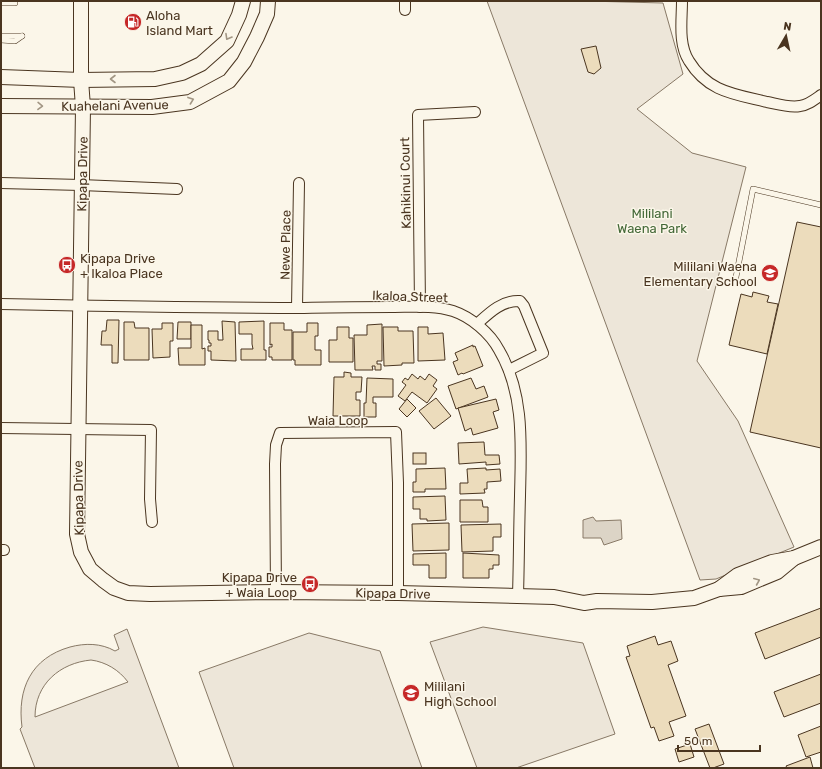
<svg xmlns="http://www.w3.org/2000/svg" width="822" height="769" font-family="Rubik,sans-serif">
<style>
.green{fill:#ede6d9;stroke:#887966;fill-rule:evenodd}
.water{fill:#dcd4c6;stroke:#887966}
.building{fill:#ecdcbc;stroke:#4a3520}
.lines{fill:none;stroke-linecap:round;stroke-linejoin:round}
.lane-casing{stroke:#4a3520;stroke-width:6}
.street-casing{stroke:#4a3520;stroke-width:12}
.secondary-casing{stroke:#4a3520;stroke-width:16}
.lane{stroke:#fbf6e9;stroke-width:5}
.street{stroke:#fbf6e9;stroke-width:10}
.secondary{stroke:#fbf6e9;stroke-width:14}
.oneway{stroke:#a29684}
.labels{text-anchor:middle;stroke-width:3;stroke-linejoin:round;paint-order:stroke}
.poi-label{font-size:13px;fill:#4a3520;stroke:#fbf6e9;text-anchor:start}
.street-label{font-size:13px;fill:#4a3520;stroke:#fbf6e9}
.park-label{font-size:13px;fill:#436837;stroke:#fbf6e9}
</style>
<rect width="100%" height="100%" fill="#fbf6e9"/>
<g class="green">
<polygon points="487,1 587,1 663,3 683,74 637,109 692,153 746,167 697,361 738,421 794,547 716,579 700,580"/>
<polygon points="483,627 583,643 615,734 516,768 477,768 430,642"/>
<path d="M127 629 179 768H35L20 729 22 727C17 689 31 658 70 647 85 643 101 643 115 651L119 649 114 635ZM91 660C106 662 119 670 128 682L35 717C35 684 60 663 91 660Z"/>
<polygon points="309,633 380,651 422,768 234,768 199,672"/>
</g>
<polygon class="water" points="593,517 596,521 621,520 622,539 604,545 601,538 583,538 583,520"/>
<g class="building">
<polygon points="596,46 601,68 594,74 588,72 581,49"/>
<polygon points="797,222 821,227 821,448 750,432"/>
<polygon points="753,292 769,296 767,302 778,304 767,354 729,345 741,294 752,297"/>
<polygon points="107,320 119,320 118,363 112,363 112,345 101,345 102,331 106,331"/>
<polygon points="222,321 235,322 236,361 211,360 211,351 208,351 208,346 211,346 211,343 209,343 209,340 208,340 208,331 218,331 218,340 223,340"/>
<polygon points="264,321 264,350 266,350 266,360 241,360 241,349 253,349 252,344 252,334 239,334 239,322"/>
<polygon points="124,322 134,322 135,328 149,328 149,360 124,360"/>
<polygon points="178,322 191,322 191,339 177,339"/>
<polygon points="162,323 173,323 173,341 170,341 170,357 153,358 152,329 162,329"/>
<polygon points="270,323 284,323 284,330 292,330 292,360 272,360 272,357 269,357 269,347 272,347 272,344 270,345"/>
<polygon points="307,323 318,323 318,336 315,336 315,350 321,350 321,365 295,365 295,360 293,360 293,332 307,332"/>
<polygon points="382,324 382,361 377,361 377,364 381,364 381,370 375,370 375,366 372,366 373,370 355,370 354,335 367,335 367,325"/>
<polygon points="191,325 202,325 202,349 205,348 205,365 179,365 178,348 191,348"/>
<polygon points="337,327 349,327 349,338 353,338 353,362 329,362 329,340 337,340"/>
<polygon points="383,327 398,327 398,331 413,331 414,363 402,363 402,365 384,366"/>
<polygon points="418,327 428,327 428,334 443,333 445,360 418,361"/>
<polygon points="473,345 473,347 475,346 483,366 463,374 462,373 458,375 453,362 458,360 455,353"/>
<polygon points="344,372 351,373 351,377 362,377 361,392 356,392 356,400 360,400 360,416 333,416 334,377 344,377"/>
<polygon points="412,374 418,379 420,376 425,380 429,374 437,380 433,386 437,389 427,403 412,392 405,401 398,396 406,385 402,382 405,378 408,380"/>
<polygon points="367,378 393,379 393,397 373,397 373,403 376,403 376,417 364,417 364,403 366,403"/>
<polygon points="471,378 476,389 484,386 488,397 456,409 448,386"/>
<polygon points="436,398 451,416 434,429 419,411"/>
<polygon points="407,399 416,408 407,417 399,409"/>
<polygon points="496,399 499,410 493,412 498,428 473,435 471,428 465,431 458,408"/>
<polygon points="484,442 485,455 499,455 500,464 486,465 486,462 459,464 458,443"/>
<rect x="413" y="453" width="13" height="11"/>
<polygon points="445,468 446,489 425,489 425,492 413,492 413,482 416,482 416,469"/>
<polygon points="486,468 486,470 500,469 501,481 487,482 487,489 484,489 485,493 460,494 460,483 468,483 467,469"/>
<polygon points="445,496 446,520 427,521 427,519 420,519 420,509 413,509 413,497"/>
<polygon points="460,500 482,500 483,507 488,507 488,522 460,522"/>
<polygon points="449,523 449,550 413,551 412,524"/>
<polygon points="501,524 501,537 493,537 493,551 462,552 461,525"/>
<polygon points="446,553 446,578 429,578 429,565 413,565 413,554"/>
<polygon points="463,553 499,555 499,565 493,565 493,569 489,569 489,578 463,578"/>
<polygon points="821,608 821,637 765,659 755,633"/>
<polygon points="655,636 658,645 671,641 678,661 668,665 686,716 669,722 674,736 659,741 654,727 651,728 626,657 630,656 627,646"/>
<polygon points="821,674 821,703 784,717 774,692"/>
<polygon points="709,724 724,764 713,768 710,768 695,729"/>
<polygon points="821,726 821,752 806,757 798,735"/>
<polygon points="690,744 694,757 679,762 675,749"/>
<polygon points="810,757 813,768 787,768 786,766"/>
</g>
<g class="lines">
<defs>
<g id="lane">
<polyline points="1,3 15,3"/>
<polyline points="1,36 22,36"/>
<polyline points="1,40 15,41 22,36"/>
<polyline points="736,277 753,189 821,205"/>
</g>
<g id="street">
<path d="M682 1C682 20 678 44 689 61 708 92 734 94 767 102 777 104 789 108 800 106 808 105 814 100 821 95"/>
<polyline points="405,10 405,1"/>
<polyline points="1,183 81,185 177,189"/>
<path d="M1 304C102 306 203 308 304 308 333 307 363 307 392 307 412 307 434 305 453 311 471 317 490 333 499 350 525 394 521 446 520 496 519 529 519 562 518 595"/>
<polyline points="420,307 418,115 475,112"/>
<polyline points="297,308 299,183"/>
<path d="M477 324C489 313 502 300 520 301L524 306 543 353 509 370"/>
<polyline points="1,428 151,430 150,499 152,522"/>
<polyline points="1,550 4,550"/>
<polyline points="276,592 275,464 276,445 280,433 396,432 398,483 398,593"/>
</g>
<g id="secondary">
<polyline points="81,1 81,80 83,107 77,534 81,552 90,569 103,580 114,588 128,593 150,594 276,592 398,593 554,597 584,603 597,601 652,602 694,598 719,589 741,587 777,572 794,558"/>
<polyline points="1,77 81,80 155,79 182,73 201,64 227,41 239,15 243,1"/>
<polyline points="1,106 152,107 190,102 229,81 244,62 257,37 267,14 268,1"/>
<polyline points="719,589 738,575 772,562 794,558 821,547"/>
</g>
</defs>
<use href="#lane" class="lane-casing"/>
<use href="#street" class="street-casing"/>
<use href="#secondary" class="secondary-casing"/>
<use href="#lane" class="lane"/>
<use href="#street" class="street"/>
<use href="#secondary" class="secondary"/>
</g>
<defs><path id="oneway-chevron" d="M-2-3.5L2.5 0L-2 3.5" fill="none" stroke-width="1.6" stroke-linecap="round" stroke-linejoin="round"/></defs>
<g class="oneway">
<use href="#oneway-chevron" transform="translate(228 37) rotate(120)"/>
<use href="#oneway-chevron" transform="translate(113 79) rotate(180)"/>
<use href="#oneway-chevron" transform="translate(191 100) rotate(-20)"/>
<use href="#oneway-chevron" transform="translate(40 106) rotate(1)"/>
<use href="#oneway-chevron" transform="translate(757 581) rotate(-23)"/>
</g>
<defs>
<symbol id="fuel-disc" viewBox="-11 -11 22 22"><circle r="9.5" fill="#c62828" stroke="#fbf6e9"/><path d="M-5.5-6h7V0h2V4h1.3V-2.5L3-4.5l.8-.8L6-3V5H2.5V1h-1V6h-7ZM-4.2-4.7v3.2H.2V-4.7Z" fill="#fff"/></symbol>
<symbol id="bus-disc" viewBox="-11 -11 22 22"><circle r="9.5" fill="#c62828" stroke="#fbf6e9"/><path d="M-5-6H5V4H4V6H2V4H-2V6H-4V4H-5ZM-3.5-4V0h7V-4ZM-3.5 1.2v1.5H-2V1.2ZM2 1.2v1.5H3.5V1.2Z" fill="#fff"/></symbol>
<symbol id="school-disc" viewBox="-11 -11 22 22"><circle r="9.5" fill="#c62828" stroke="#fbf6e9"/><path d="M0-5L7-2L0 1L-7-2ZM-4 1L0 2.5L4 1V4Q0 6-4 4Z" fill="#fff"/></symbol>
</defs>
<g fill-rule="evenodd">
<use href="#fuel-disc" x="123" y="12" width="20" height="20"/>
<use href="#bus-disc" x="57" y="255" width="20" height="20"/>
<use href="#school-disc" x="760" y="263" width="20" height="20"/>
<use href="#bus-disc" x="300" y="574" width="20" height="20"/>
<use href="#school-disc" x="401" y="683" width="20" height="20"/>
</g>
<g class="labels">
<g class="poi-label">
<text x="146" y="20">Aloha<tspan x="146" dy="15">Island Mart</tspan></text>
<text x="80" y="263">Kipapa Drive<tspan x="80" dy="15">+ Ikaloa Place</tspan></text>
<text x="757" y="271" text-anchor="end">Mililani Waena<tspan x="757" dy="15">Elementary School</tspan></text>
<text x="297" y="582" text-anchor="end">Kipapa Drive<tspan x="297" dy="15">+ Waia Loop</tspan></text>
<text x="424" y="691">Mililani<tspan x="424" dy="15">High School</tspan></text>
</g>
<g class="street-label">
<text transform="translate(115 105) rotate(-1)" y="5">Kuahelani Avenue</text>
<text transform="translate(82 174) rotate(-89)" y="5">Kipapa Drive</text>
<text transform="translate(405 183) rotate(-91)" y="5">Kahikinui Court</text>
<text transform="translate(285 245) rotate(-89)" y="5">Newe Place</text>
<text transform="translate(410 296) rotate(2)" y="5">Ikaloa Street</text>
<text x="338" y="425">Waia Loop</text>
<text transform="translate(78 498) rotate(-91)" y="5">Kipapa Drive</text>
<text transform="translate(393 593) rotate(1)" y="5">Kipapa Drive</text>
</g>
<g class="park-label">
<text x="652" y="218">Mililani<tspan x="652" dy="15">Waena Park</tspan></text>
</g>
</g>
<rect width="822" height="769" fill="none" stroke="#4a3520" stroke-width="4"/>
<g transform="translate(786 36) rotate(9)" stroke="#fbf6e9" stroke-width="3" paint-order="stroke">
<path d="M0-3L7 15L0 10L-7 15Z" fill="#4a3520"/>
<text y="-6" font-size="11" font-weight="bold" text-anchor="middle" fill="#4a3520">N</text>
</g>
<path d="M678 745v6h82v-6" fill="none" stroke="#4a3520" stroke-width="2"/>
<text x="684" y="745" font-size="12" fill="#4a3520" stroke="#fbf6e9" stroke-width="3" paint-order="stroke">50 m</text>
</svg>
